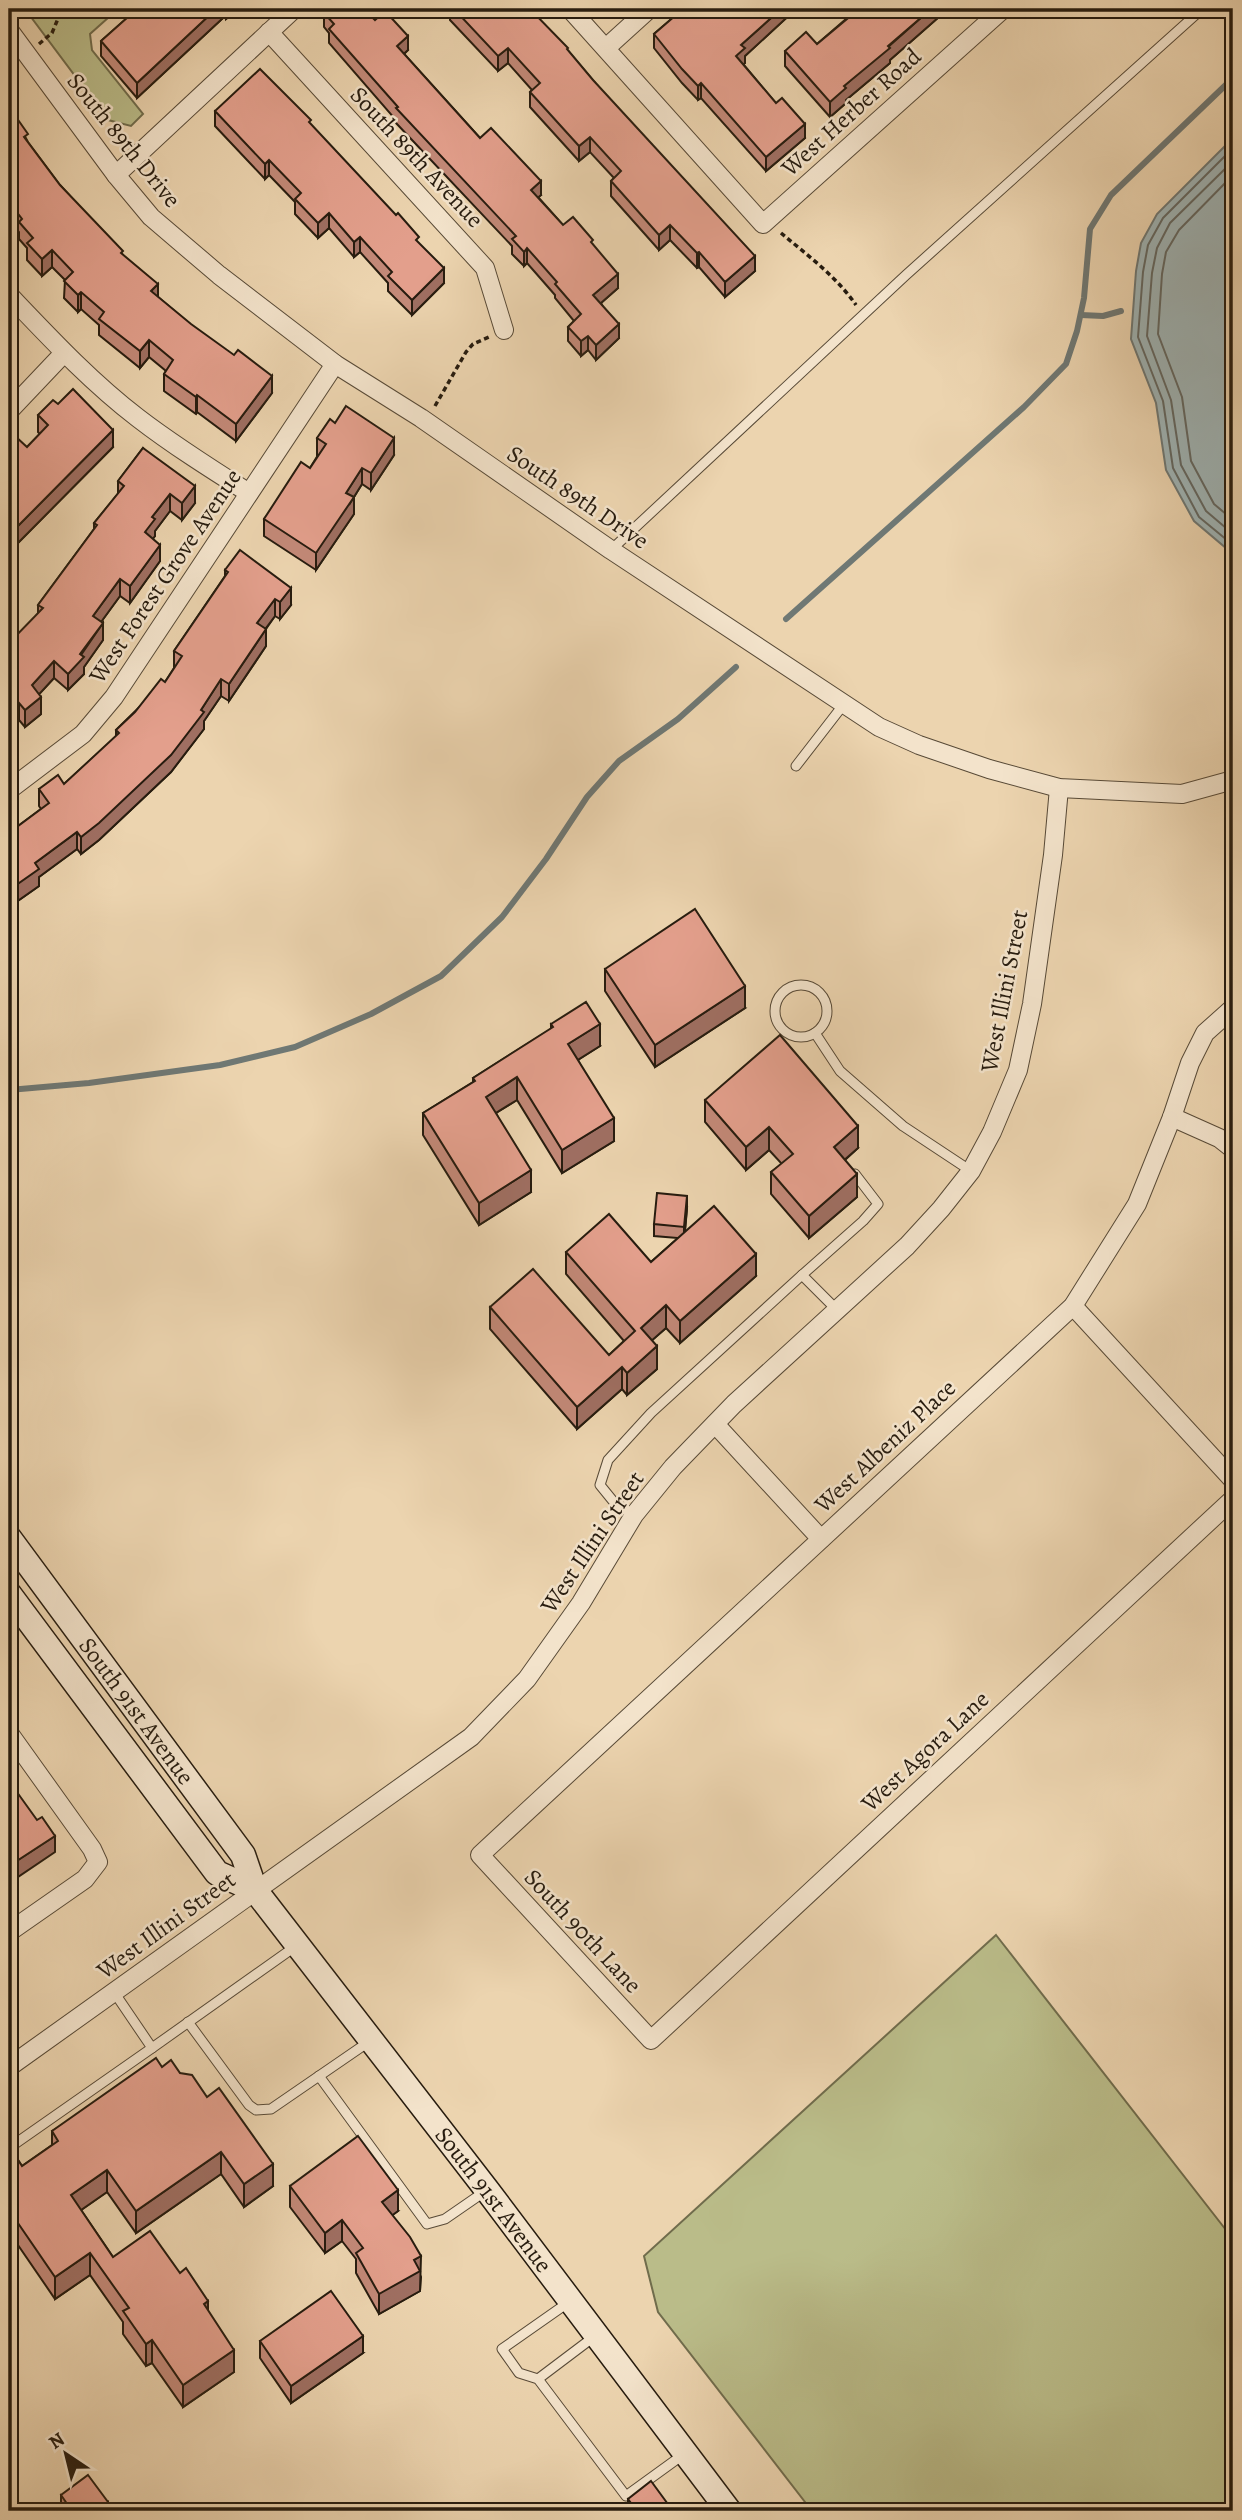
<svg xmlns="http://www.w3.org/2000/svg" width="1242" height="2520" font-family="Alegreya,serif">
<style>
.green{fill:#babc89;stroke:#706c4c;stroke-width:2}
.water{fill:#9fb5b7;stroke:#6f7874;stroke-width:2}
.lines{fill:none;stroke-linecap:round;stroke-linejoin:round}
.shore{stroke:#636863;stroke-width:2}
.stream{stroke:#6f7874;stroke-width:6}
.service-casing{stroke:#584a37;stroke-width:11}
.minor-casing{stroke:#584a37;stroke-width:20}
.secondary-casing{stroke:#271c0f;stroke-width:27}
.path{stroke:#271c0f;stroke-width:3.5;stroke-dasharray:5 3.5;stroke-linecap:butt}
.service{stroke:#f3e3cb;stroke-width:9}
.minor{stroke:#f3e3cb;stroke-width:18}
.secondary{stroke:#f3e3cb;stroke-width:24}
.wall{fill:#c38978;stroke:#271c0f;stroke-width:2}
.shaded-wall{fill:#9f6f62;stroke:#271c0f;stroke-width:2}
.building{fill:#e39f8c;stroke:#271c0f;stroke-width:2}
.labels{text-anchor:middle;stroke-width:5;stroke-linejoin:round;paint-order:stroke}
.street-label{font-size:24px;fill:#271c0f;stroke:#f3e3cb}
</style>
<rect width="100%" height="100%" fill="#ecd4af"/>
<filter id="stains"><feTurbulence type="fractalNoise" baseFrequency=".00286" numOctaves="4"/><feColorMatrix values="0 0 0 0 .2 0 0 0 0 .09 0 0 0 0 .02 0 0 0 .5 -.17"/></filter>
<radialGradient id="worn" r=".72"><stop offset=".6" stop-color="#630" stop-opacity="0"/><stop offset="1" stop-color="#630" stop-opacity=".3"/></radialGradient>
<g class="green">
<polygon points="25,9 118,9 90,34 92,50 143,114 131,126 108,120"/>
<polygon points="996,1935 1233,2239 1233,2511 812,2511 658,2312 644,2256"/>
</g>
<polygon class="water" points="1233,138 1233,554 1194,521 1166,470 1156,403 1131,339 1136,271 1141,243 1157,214"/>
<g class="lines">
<g class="shore">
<polyline points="1233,148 1163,218 1148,245 1143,272 1138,337 1163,401 1173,468 1199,517 1233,545"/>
<polyline points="1233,161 1170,223 1157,248 1152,273 1147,336 1171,400 1181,465 1206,511 1233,534"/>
<polyline points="1233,175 1179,230 1166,252 1162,274 1158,334 1182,397 1191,461 1214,504 1233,520"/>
</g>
<g class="stream">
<polyline points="1081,315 1103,316 1121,311"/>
<polyline points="786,619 1024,407 1066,364 1077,331 1084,298 1090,229 1111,195 1233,78"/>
<polyline points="9,1090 89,1083 220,1065 295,1047 371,1014 441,976 502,917 546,859 587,797 619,761 678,719 736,667"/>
</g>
<defs>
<g id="service">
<polyline points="611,550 906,275 1202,9"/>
<polyline points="796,766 844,704"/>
<circle cx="801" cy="1011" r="26"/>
<polyline points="815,1033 840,1071 903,1126 971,1171"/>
<polyline points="802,1275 863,1221 878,1204 855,1174"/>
<polyline points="634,1515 613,1501 600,1485 608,1460 651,1413 802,1275 838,1311"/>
<polyline points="188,2022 249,2105 256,2110 271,2109 370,2041"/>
<polyline points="152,2048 296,1946"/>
<polyline points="319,2076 427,2224 445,2219 487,2190"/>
<polyline points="9,2148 152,2048 114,1992"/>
<polyline points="569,2302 502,2349 519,2373 538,2379 626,2496 684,2454"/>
<polyline points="538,2379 595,2336"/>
</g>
<g id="minor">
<polyline points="570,9 763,224 1003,9"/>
<polyline points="9,30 116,175 151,217 219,275 335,364 421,418 611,550 879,727 919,745 989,769 1059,788 1182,794 1233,780"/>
<polyline points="269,32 485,268 504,330"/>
<polyline points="606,48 649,9"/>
<polyline points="116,175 294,9"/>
<path d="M9 295C50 338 91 382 138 418 173 445 211 469 249 493"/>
<polyline points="9,411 64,353"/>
<polyline points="9,790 83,734 114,697 335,364"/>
<polyline points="1233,1008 1205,1033 1190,1063 1172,1117 1137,1204 1073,1306 480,1855 651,2040 1233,1499"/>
<polyline points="1172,1117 1219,1138 1233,1149"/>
<polyline points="1073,1306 1233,1480"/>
<polyline points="715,1424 821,1539"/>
<polyline points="9,1733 92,1849 98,1862 85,1879 9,1932"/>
<polyline points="9,2067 471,1737 527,1679 581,1603 634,1515 673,1467 734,1404 907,1246 941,1209 971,1171 992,1132 1018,1070 1032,1004 1053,855 1059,788"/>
</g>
<g id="secondary">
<path id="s1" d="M9 1538 243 1855 255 1890 487 2190 729 2511"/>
<polyline points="9,1594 217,1873 255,1890"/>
</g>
</defs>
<use href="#service" class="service-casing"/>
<use href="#minor" class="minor-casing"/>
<use href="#secondary" class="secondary-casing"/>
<g class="path">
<polyline points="39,44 52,33 62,9"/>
<path d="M781 233C807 255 836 276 856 305"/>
<polyline points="435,406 466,352 473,344 489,337"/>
</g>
<use href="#service" class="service"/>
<use href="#minor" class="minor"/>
<use href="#secondary" class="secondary"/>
</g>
<g class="wall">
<polygon points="137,9 238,9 226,19 224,17 137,98 101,56 101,41"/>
<polygon points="450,9 530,9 568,51 755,271 725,297 699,267 697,268 670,240 659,250 611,196 611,181 614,178 590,152 579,161 530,107 530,92 532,90 508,63 498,71 450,20"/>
<polygon points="683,9 796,9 745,56 745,63 743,64 805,138 766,171 701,98 698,100 682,83 654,48 654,34"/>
<polygon points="852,9 948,9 890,60 890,63 846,100 846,103 830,117 785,66 785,51 817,44 854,12"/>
<polygon points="324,13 375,20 408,50 404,54 480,138 541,195 538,197 563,225 593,245 618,288 601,303 619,338 596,360 588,350 581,356 568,341 568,327 574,321 555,298 555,295 527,263 524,266 512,254 512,246 396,123 396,120 329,43 329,33 324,27"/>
<polygon points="9,107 28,142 60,185 123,255 158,297 272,393 236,441 197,412 196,414 164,391 164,374 166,371 149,357 140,368 99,335 99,325 81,309 78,312 64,298 65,280 52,267 42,276 27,260 27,248 19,239 19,232 9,219"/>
<polygon points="215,111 311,125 419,244 444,283 412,315 388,291 388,283 360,252 354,257 329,228 318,238 295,214 295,202 269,175 265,179 215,126"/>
<polygon points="58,404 113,447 13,548 13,558 9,562 27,447 40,434 38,432 38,415"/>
<polygon points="335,423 394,455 371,490 362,484 354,497 354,514 316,570 264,536 264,519 310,468 318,455 317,455 317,438"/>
<polygon points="143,448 195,503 182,520 170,511 155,531 155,536 153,538 160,561 130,603 120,596 101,622 103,640 84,667 84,674 68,690 54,678 39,694 41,714 25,727 19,720 9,728 38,613 38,605 94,529 94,523 118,494 118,481"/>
<polygon points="225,570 291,605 280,619 275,616 266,629 266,646 229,701 221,696 204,721 204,729 171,772 99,840 81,854 77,849 39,877 39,886 9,907 9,822 14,829 41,809 39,806 39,789 64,784 116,737 116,730 165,682 174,668 174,651 225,576"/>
<polygon points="605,969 745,1008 655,1067 605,991"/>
<polygon points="551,1024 600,1046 578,1060 614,1141 562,1173 517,1100 496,1113 531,1192 479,1225 423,1135 423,1113 473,1082 473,1078 551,1029"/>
<polygon points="705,1100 858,1148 845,1160 857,1197 809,1238 771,1194 771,1172 782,1164 769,1150 746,1170 705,1122"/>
<polygon points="687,1208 685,1232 756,1276 680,1343 666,1328 652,1340 657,1369 627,1395 622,1389 577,1429 490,1329 490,1307 609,1355 624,1341 566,1274 566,1252 651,1262 678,1238 654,1236 654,1224"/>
<polygon points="162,2067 180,2073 273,2186 244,2207 221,2174 136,2233 107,2192 81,2210 113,2257 180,2273 208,2311 234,2372 183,2407 152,2363 146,2366 123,2334 123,2322 90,2275 55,2299 9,2232 9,2146 22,2166 52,2145 52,2131"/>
<polygon points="290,2186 398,2211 392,2215 421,2277 420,2291 379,2314 356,2273 356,2259 342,2241 325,2253 290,2207"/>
<polygon points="260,2341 363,2353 291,2403 260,2358"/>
<polygon points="61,2495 108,2511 64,2511 61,2507"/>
<polygon points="628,2499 673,2511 628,2511"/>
</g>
<g class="shaded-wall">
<polygon points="216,9 224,9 224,17 137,98 137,83"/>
<polygon points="226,9 238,9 226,19"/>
<polygon points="781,9 796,9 745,56 745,63 736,70 736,56 741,45"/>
<polygon points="931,9 948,9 890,60 890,63 846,100 846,103 830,117 830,102 844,86"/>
<polygon points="408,36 408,50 397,60 397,46"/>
<polygon points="508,48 508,63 498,71 498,56"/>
<polygon points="701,83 701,98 698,100 698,86"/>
<polygon points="805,124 805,138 766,171 766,157"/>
<polygon points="590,137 590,152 579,161 579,146"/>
<polygon points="269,160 269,175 265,179 265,164"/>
<polygon points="541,181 541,195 531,204 531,190"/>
<polygon points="329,213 329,228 318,238 318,223"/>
<polygon points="670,225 670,240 659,250 659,235"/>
<polygon points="360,237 360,252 354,257 354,242"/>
<polygon points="527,248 527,263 524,266 524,252"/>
<polygon points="52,250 52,267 42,276 42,259"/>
<polygon points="699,252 699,267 697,268 697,253"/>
<polygon points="755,256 755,271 725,297 725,282"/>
<polygon points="444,268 444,283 412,315 412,300"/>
<polygon points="618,274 618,288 593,310 593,295"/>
<polygon points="158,284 158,301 151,291"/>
<polygon points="81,292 81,309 78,312 78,295"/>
<polygon points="619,324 619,338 596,360 596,345"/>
<polygon points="12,334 12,351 9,355 9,338"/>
<polygon points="588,336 588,350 581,356 581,341"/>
<polygon points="149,340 149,357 140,368 140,351"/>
<polygon points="272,376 272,393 236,441 236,424"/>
<polygon points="197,395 197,412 196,414 196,397"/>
<polygon points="113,430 113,447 13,548 13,558 9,562 9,535"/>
<polygon points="394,438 394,455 371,490 371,473"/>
<polygon points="362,468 362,484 349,505 354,497 354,514 316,570 316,553 346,493"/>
<polygon points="195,486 195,503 182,520 182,503"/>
<polygon points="170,494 170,511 155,531 155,536 145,549 145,532 152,517"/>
<polygon points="160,545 160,561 130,603 130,586"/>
<polygon points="120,579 120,596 93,633 93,616"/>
<polygon points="291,588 291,605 280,619 280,602"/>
<polygon points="275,599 275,616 257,640 257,623"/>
<polygon points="103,623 103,640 84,667 84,674 68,690 68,674"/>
<polygon points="266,629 266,646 229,701 229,684"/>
<polygon points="54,661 54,678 32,702 32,685"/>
<polygon points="221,679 221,696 204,721 204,729 171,772 99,840 81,854 81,837 201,710"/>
<polygon points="41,697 41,714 25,727 25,710"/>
<polygon points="19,703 19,720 9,728 9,712"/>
<polygon points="77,832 77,849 39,877 39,886 9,907 9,890 35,863"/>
<polygon points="745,986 745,1008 655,1067 655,1045"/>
<polygon points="600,1024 600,1046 568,1066 568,1044"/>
<polygon points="517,1077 517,1100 486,1119 486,1097"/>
<polygon points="614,1118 614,1141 562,1173 562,1150"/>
<polygon points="858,1126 858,1148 834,1169 834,1147"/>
<polygon points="769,1127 769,1150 746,1170 746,1147"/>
<polygon points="531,1170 531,1192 479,1225 479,1203"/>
<polygon points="857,1174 857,1197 809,1238 809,1216"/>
<polygon points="687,1196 687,1208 684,1239 684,1227"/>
<polygon points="756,1254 756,1276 680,1343 680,1321"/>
<polygon points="666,1305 666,1328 641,1350 641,1328"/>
<polygon points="657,1346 657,1369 627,1395 627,1373"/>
<polygon points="622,1367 622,1389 577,1429 577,1407"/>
<polygon points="55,1836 55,1852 9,1883 9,1866"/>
<polygon points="221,2152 221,2174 136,2233 136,2211"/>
<polygon points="273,2164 273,2186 244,2207 244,2184"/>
<polygon points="107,2170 107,2192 71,2217 71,2195"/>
<polygon points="398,2190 398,2211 382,2223 382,2202"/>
<polygon points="342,2220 342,2241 325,2253 325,2233"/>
<polygon points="90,2253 90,2275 55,2299 55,2277"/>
<polygon points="421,2256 420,2291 379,2314 379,2294 414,2260"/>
<polygon points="208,2301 208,2323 204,2304"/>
<polygon points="363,2336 363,2353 291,2403 291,2386"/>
<polygon points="152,2340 152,2363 146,2366 146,2344"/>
<polygon points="234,2350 234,2372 183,2407 183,2385"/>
<polygon points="108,2502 108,2511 96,2511"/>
</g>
<g class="building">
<polygon points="137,9 216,9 137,83 101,41"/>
<polygon points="328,9 364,9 375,20 385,11 408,36 397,46 480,138 491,128 541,181 531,190 563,225 573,217 593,240 591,242 618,274 593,295 619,324 596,345 588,336 581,341 568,327 581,314 555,284 557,282 527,248 524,252 512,239 516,236 396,108 398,107 329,29 334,24 324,13"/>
<polygon points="454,9 530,9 568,48 567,49 593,80 755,256 725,282 699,252 697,253 670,225 659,235 611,181 621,171 590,137 579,146 530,92 540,83 508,48 498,56"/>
<polygon points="683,9 781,9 741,45 745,48 736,56 776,103 782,98 805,124 766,157 701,83 698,86 682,69 654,34"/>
<polygon points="859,9 931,9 888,46 890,48 844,86 846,88 830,102 785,51 806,32 817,44"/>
<polygon points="260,69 311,120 309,122 396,215 398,213 419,237 416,240 444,268 412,300 388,276 392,272 360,237 354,242 329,213 318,223 295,199 301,193 269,160 265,164 215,111"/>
<polygon points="9,107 28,134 24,137 60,185 123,251 121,253 158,284 151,291 191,324 234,355 238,350 272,376 236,424 197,395 196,397 164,374 173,360 149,340 140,351 99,319 104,312 81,292 78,295 64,281 73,272 52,250 42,259 27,243 33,238 19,222 22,219 9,202"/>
<polygon points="73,389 113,430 9,535 9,443 15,436 27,447 48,425 38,415 53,400 58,404"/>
<polygon points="346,406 394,438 371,473 362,468 346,493 354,497 316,553 264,519 301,462 310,468 326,444 317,438 330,419 335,423"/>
<polygon points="143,448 195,486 182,503 170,494 152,517 155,519 145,532 160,545 130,586 120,579 93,616 103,623 80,654 84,657 68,674 54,661 32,685 41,697 25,710 19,703 9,712 9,643 43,608 38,605 97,525 94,523 124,486 118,481"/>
<polygon points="9,537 13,541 9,545"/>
<polygon points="240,550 291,588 280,602 275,599 257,623 266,629 229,684 221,679 201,710 204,712 171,755 99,823 81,837 77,832 35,863 39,869 9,890 9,822 14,829 49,803 39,789 58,775 64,784 119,733 116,730 135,712 161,679 165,682 182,656 174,651 228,572 225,570"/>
<polygon points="695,909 745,986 655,1045 605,969"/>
<polygon points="586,1002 600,1024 568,1044 614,1118 562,1150 517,1077 486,1097 531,1170 479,1203 423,1113 475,1081 473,1078 553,1027 551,1024"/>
<polygon points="780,1035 858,1126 834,1147 857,1174 809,1216 771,1172 793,1154 769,1127 746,1147 705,1100"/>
<polygon points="657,1193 687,1196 684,1227 654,1224"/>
<polygon points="714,1206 756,1254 680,1321 666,1305 641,1328 657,1346 627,1373 622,1367 577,1407 490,1307 533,1269 609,1355 635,1331 566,1252 609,1214 651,1262"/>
<polygon points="9,1781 37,1820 42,1817 55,1836 9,1866"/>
<polygon points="156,2058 162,2067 171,2060 180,2073 192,2075 207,2097 219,2088 273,2164 244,2184 221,2152 136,2211 107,2170 71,2195 113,2257 150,2231 180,2273 186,2268 208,2301 204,2304 234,2350 183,2385 152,2340 146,2344 123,2311 129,2308 90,2253 55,2277 9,2210 9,2146 22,2166 58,2141 52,2131"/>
<polygon points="358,2136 398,2190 382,2202 410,2237 421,2256 414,2260 420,2271 379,2294 356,2253 363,2248 342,2220 325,2233 290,2186"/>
<polygon points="331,2291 363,2336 291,2386 260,2341"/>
<polygon points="88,2475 108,2502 96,2511 72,2511 61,2495"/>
<polygon points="651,2481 673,2511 637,2511 628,2499"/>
</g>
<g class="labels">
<g class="street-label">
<text transform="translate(851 112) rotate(-42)" y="8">West Herber Road</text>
<text transform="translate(124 140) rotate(51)" y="8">South 89th Drive</text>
<text transform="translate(417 157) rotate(47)" y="8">South 89th Avenue</text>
<text transform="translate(578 497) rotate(34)" y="8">South 89th Drive</text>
<text transform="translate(165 576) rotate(-56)" y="8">West Forest Grove Avenue</text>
<text transform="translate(1004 991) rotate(-79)" y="8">West Illini Street</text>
<text transform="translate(885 1446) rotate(-43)" y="8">West Albeniz Place</text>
<text transform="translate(592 1542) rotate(-56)" y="8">West Illini Street</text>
<text dy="8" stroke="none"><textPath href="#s1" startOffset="215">South 91st Avenue</textPath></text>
<text transform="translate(925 1751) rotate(-43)" y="8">West Agora Lane</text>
<text transform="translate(166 1925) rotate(-36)" y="8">West Illini Street</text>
<text transform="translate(583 1931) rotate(47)" y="8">South 90th Lane</text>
<text dy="8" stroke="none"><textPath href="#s1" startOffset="822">South 91st Avenue</textPath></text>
</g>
</g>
<rect width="1242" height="2520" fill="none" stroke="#ecd4af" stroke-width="35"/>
<rect x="10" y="10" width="1221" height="2499" fill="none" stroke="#271c0f" stroke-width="3.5"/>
<rect x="18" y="18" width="1207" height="2485" fill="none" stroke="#271c0f" stroke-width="2"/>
<g transform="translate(66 2454) rotate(325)" stroke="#f3e3cb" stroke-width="5" paint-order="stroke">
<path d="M0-5L12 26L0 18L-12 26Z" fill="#271c0f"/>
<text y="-10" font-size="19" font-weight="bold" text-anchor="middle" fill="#271c0f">N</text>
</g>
<rect width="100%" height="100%" filter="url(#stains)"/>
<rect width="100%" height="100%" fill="url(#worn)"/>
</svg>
